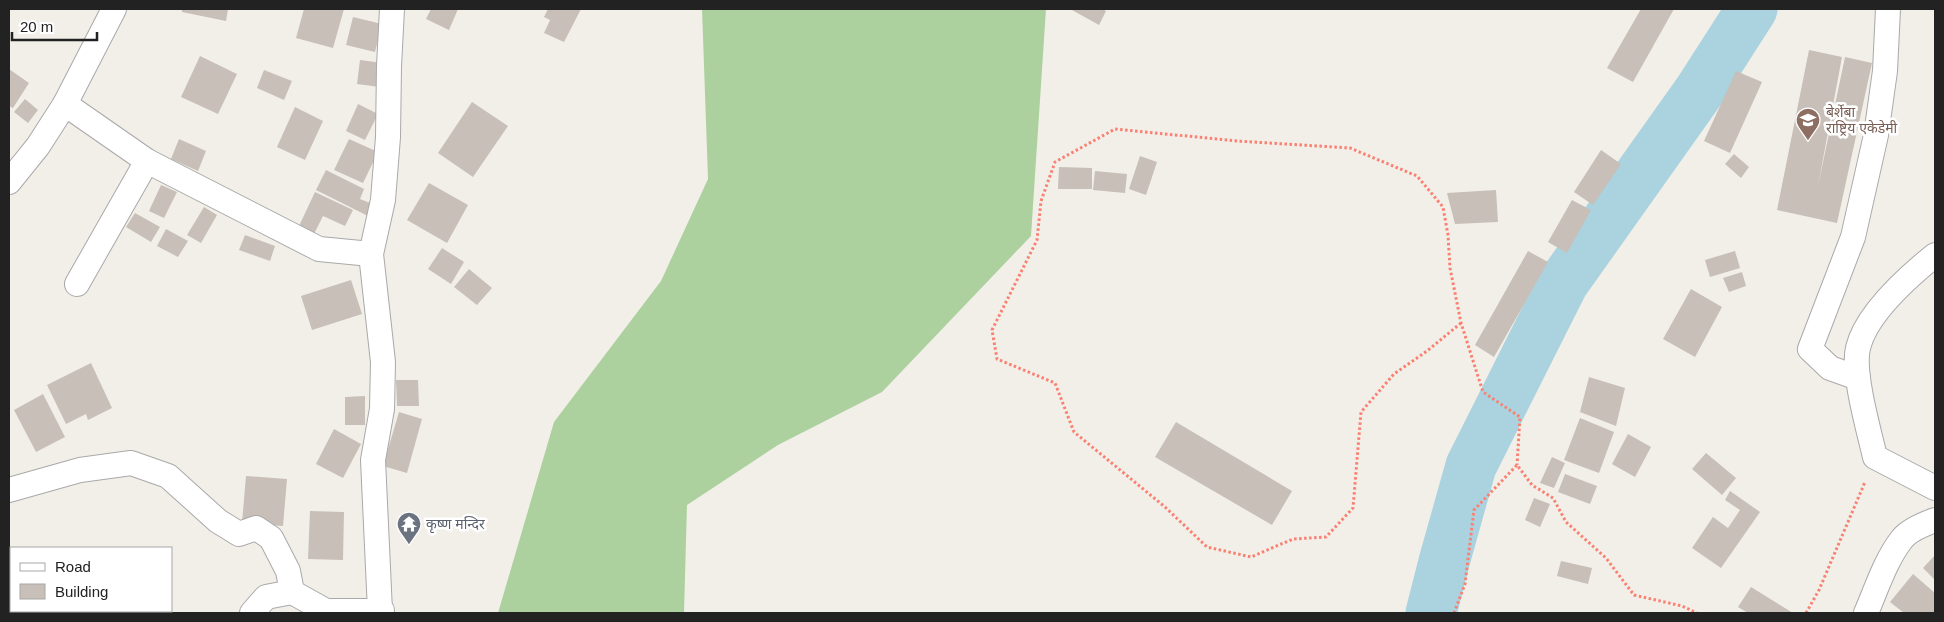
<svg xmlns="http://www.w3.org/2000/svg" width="1944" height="622" font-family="Helvetica,'Noto Sans Devanagari',sans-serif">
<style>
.forest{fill:#add19e}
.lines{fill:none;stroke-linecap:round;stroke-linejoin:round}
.river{stroke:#aad3df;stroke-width:51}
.building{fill:#c7bfb8}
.minor-casing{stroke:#a9a9a9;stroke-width:26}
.tertiary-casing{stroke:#a9a9a9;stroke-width:30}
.path{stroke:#fa8072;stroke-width:3;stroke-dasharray:2.5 2.5;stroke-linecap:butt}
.minor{stroke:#fff;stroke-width:24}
.tertiary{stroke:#fff;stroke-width:28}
.labels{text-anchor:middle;stroke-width:5;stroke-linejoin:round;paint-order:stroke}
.education-label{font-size:14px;fill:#785e54;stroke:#fff;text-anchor:start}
.worship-label{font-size:14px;fill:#5b616d;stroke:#fff;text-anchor:start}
</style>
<rect width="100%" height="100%" fill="#f2efe9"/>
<polygon class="forest" points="702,9 1046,9 1031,236 882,392 778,445 687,505 684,613 498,613 554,422 661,281 708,179"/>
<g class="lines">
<polyline class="river" points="1431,613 1444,562 1471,466 1563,283 1700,90 1752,9"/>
</g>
<g class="building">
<polygon points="182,9 228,9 226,21 182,12"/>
<polygon points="304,9 344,9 333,48 296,38"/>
<polygon points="431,9 458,9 449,30 426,19"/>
<polygon points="548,9 581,9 564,42 544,33 550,20 544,17"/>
<polygon points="1073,9 1102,9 1106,11 1099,25 1072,10"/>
<polygon points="1641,9 1674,9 1633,82 1607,68"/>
<polygon points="353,17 382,24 375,52 346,45"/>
<polygon points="1809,50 1842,57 1818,186 1845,57 1872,63 1837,223 1777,210"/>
<polygon points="200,56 237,74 218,114 181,97"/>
<polygon points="360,60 383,63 380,87 357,84"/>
<polygon points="9,69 29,83 13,108 9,106"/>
<polygon points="264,70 292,81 284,100 257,88"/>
<polygon points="1736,71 1762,82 1730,153 1704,141"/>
<polygon points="25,99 38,110 28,123 14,112"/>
<polygon points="472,102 508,126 473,177 438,153"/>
<polygon points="358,104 378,114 365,140 346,131"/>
<polygon points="295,107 323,121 305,160 277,147"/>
<polygon points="179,139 206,151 198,171 171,159"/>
<polygon points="349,139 378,152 363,183 334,170"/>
<polygon points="1601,150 1621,164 1593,205 1574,192"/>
<polygon points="1734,154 1749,167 1741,178 1725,164"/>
<polygon points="1140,156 1157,162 1146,195 1129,189"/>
<polygon points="1059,167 1092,168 1092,189 1058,189"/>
<polygon points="326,170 364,189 360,199 375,205 370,217 316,190"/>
<polygon points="1095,171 1127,174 1125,193 1093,190"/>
<polygon points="429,183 468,205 447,243 407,220"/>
<polygon points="161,185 177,192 164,218 149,211"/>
<polygon points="1496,190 1498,222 1455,224 1447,193"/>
<polygon points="315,192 353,210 345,226 323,216 314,234 299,226"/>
<polygon points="1572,200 1591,210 1567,253 1548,242"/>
<polygon points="204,207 217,215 201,243 187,235"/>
<polygon points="135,213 160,227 151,242 126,227"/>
<polygon points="166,229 188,241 178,257 157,246"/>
<polygon points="245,235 275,246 270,261 239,250"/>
<polygon points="442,248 464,262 451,284 428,269"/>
<polygon points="1528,251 1548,262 1494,357 1475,345"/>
<polygon points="1735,251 1740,268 1710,277 1705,260"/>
<polygon points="469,269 492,288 477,305 454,287"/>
<polygon points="1742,272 1746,286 1729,292 1723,278"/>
<polygon points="351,280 362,314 312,330 301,296"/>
<polygon points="1691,289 1722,307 1695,357 1663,339"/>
<polygon points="91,363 112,408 88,420 86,414 66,424 47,385"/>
<polygon points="1589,377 1625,388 1616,426 1580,412"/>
<polygon points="396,380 418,380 419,406 397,406"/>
<polygon points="43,394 65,437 36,452 14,410"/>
<polygon points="365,396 365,425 345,425 345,397"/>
<polygon points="399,412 422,419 407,473 383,466"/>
<polygon points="1580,418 1614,432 1599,473 1564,460"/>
<polygon points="1176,422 1292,491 1272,525 1155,457"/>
<polygon points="334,429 361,444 343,478 316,464"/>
<polygon points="1628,434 1651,447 1635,477 1612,464"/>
<polygon points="1706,453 1736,478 1722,495 1692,469"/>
<polygon points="1552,457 1565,463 1554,488 1540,483"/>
<polygon points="1565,474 1597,486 1590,504 1558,492"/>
<polygon points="246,476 287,479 283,526 242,523"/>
<polygon points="1730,491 1760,512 1721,568 1692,548 1713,517 1728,528 1740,510 1725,500"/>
<polygon points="1534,498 1550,504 1540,527 1525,520"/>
<polygon points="310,511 344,512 343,560 308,559"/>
<polygon points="1935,555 1935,580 1923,568"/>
<polygon points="1561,561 1592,568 1588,584 1557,576"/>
<polygon points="1913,574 1935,593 1935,613 1904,613 1890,602"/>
<polygon points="1751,587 1793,613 1748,613 1738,607"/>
</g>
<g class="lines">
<defs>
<g id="minor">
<polyline points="65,104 147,161 319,249 371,254"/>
<polyline points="9,182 38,146 65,104 114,9"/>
<path d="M1935 255C1909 276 1866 314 1858 348 1852 372 1869 431 1875 457L1935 488"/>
<polyline points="77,284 147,161"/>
<polyline points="1858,378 1830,368 1810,349 1853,237 1876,135 1885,71 1888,9"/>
<polyline points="9,490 80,470 131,463 168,476 218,521 239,534 256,528 271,538 288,571 292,592 326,611 380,611 373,460 382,409 383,362 371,254 383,200 388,137 389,66 392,9"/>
<polyline points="252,613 266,597 292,592"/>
<path d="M1866 613C1876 590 1886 559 1902 539 1909 530 1924 524 1935 520"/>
</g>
<polyline id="tertiary" points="380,611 380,613"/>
</defs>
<use href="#minor" class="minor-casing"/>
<use href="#tertiary" class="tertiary-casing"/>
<g class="path">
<polyline points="1461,323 1427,351 1394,374 1361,412 1353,508 1326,537 1293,539 1251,557 1207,547 1165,507 1074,432 1055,383 997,359 992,330 1037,240 1041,201 1055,162 1115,129 1237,141 1350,148 1417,176 1443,207 1448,235 1450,268 1461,323 1483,392 1520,417 1517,465"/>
<polyline points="1454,613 1465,584 1474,510 1517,465 1532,485 1553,498 1566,522 1606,558 1634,595 1682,606 1697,613"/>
<polyline points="1806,613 1819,590 1865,482"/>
</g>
<use href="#minor" class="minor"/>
<use href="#tertiary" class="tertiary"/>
</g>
<defs>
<symbol id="school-pin" viewBox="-11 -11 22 30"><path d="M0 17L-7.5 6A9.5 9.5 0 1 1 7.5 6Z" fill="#8d6e63" stroke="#fff"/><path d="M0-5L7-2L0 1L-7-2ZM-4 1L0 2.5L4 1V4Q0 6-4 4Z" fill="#fff"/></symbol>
<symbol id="temple-pin" viewBox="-11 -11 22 30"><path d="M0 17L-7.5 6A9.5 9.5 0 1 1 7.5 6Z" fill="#6b7280" stroke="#fff"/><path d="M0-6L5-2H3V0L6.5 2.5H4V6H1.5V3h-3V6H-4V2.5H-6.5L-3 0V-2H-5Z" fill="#fff"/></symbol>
</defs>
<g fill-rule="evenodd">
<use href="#school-pin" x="1794" y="106" width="28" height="38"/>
<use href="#temple-pin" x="395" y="510" width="28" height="38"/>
</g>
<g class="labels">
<g class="education-label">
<text x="1826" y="117">बेर्शेबा<tspan x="1826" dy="16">राष्ट्रिय एकेडेमी</tspan></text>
</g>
<g class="worship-label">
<text x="426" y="529">कृष्ण मन्दिर</text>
</g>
</g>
<rect width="1944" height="622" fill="none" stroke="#222222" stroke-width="20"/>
<rect x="10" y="547" width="162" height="65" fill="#ffffff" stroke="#a7a7a7"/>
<rect x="20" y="563" width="25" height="8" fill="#ffffff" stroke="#a7a7a7"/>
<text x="55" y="572" font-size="15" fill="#222222">Road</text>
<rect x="20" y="584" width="25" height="15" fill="#c7bfb8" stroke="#a7a7a7"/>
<text x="55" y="597" font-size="15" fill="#222222">Building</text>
<path d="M12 32v8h85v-8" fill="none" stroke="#222222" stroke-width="2.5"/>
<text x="20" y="32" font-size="15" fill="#222222" stroke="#ffffff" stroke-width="4" paint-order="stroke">20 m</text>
</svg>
